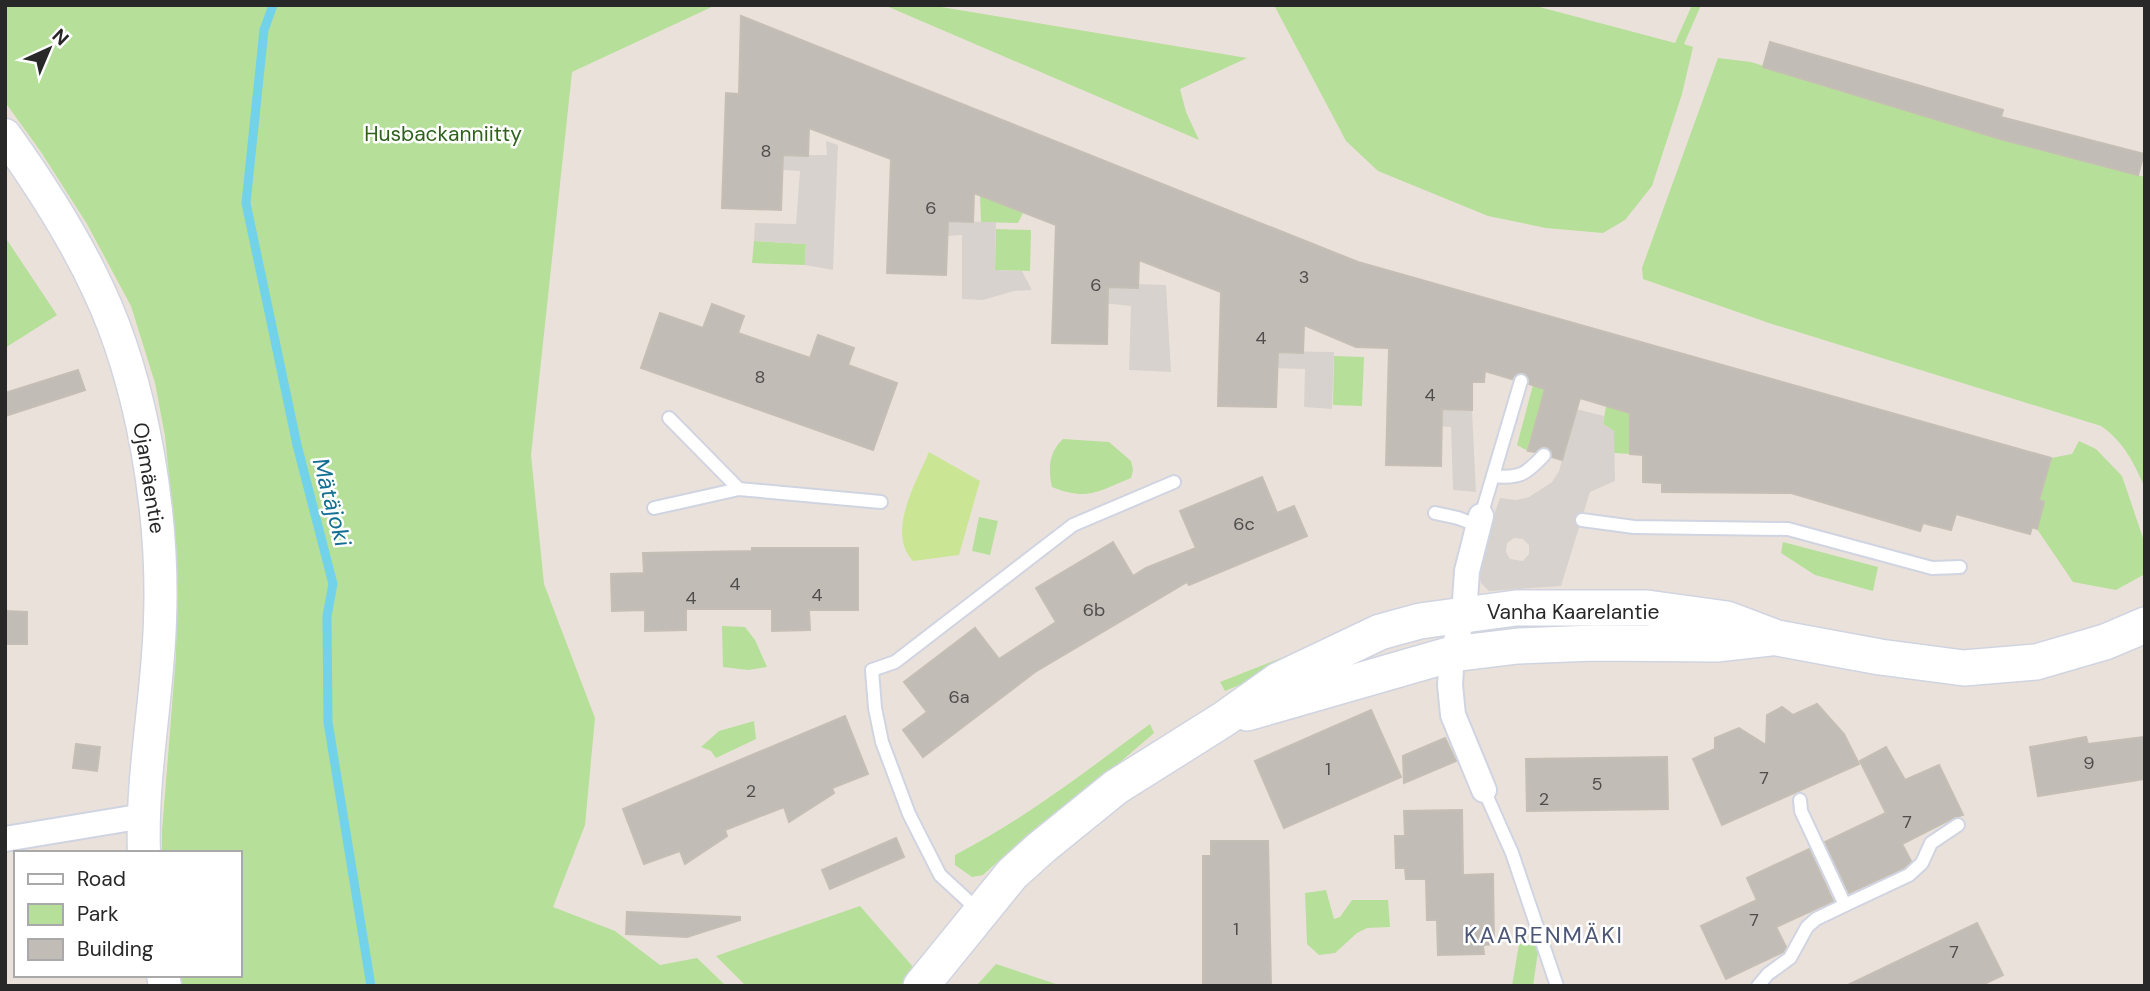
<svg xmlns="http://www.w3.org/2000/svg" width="2150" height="991" font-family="'DM Sans',sans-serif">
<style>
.green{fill:#b6df99}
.pitch{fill:#cae695}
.plaza{fill:#d7d2cd;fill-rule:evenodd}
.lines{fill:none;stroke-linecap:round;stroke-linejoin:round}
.stream{stroke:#71d2e9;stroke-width:9}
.building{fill:#c2bcb7;stroke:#c5beb4;stroke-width:2}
.service-casing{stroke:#d0d4e1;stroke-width:16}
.minor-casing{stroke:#d0d4e1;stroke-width:28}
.tertiary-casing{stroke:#d0d4e1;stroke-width:35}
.secondary-casing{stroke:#d0d4e1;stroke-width:38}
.service{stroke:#fff;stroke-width:12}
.minor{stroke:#fff;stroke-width:24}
.tertiary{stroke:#fff;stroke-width:32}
.secondary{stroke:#fff;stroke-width:35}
.labels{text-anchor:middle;stroke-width:5;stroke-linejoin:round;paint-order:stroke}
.number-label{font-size:18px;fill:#4e4d4c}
.park-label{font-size:21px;fill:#30611c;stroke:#fff}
.street-label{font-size:21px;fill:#282828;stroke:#fff}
.water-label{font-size:23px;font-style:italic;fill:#137092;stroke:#fff}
.neighbourhood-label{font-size:23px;letter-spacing:2px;fill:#4b5676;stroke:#fff}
</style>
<rect width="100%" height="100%" fill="#eae2da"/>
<g class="green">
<polygon points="5,5 716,5 572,72 531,455 544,584 595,718 585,825 553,907 615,931 660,965 697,958 726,986 181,986 180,975 240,975 240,853 162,853 162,831 176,656 175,536 165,436 155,383 131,306 87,224 41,152 5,102"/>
<polygon points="884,5 929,5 1247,58 1180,89 1186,112 1199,140"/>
<polygon points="1274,5 1532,5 1675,43 1692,5 1701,5 1684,44 1693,47 1682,94 1652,186 1625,220 1603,233 1546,228 1488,216 1378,171 1346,141"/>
<path d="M1718 58 1751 62 2004 140 2145 177V488C2134 463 2124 442 2101 426L1769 323 1643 279 1642 268Z"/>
<polygon points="980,195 1023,213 1018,223 981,222"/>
<polygon points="996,229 1031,230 1030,271 995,270"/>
<polygon points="5,237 57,315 5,348"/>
<polygon points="754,241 806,244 805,265 752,263"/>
<polygon points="1334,356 1364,357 1362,406 1333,405"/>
<polygon points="1533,385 1545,388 1528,451 1517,445"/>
<polygon points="1606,406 1682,426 1630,440 1630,454 1614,453 1614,431 1603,424"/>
<path d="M1063 439 1109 442 1131 461 1133 470 1131 478C1097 492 1087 501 1052 487 1048 468 1049 452 1063 439Z"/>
<polygon points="2079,441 2096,449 2122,476 2145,544 2145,574 2116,590 2073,582 2037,529 2044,502 2039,500 2051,458 2072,454"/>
<polygon points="979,517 998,521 990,555 972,551"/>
<polygon points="1783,542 1878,567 1873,591 1815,575 1781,553"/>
<polygon points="722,626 745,627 755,640 767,667 748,670 723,667"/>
<polygon points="1304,649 1307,657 1225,691 1220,682"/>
<polygon points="754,721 756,739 716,758 711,751 701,747 719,731"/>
<path d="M1150 724 1154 733 1097 782 1027 835 983 875 972 877 955 865V855C1025 819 1086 771 1150 724Z"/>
<polygon points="1326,890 1334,919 1340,917 1352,900 1388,900 1390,927 1367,928 1357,933 1335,953 1319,955 1307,944 1305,893"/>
<polygon points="860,906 914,968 900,986 746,986 716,956"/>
<polygon points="1519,944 1539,945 1533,986 1512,986"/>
<polygon points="996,964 1062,986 976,986"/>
</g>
<path class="pitch" d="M929 452 980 481 959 555 913 561C886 532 916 483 929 452Z"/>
<g class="plaza">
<polygon points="826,141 838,145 833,270 805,265 806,244 754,241 755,223 796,224 800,171 783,170 783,155 827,155"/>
<polygon points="938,221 996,222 995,270 1022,271 1032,290 1014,291 983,300 962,299 962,235 947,236"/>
<polygon points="1138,284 1166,285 1171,372 1129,370 1131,306 1102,303 1102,287"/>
<polygon points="1268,351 1334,352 1332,409 1304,407 1305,369 1267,368"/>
<polygon points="1435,409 1472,410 1476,492 1453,490 1451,427 1435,426"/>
<path d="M1576 409 1604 416 1603 424 1614 431 1615 481 1590 492 1561 586 1489 591 1481 583 1477 563 1500 498 1516 500 1529 497 1552 482 1559 471ZM1514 538 1523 539 1529 545V554L1523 561 1510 559 1506 552 1507 543Z"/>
</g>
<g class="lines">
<polyline class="stream" points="273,5 264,30 246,203 297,445 333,584 327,616 328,722 371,986"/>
</g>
<g class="building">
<polygon points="741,16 1358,262 2051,458 2039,500 2044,502 2037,529 2032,527 2030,534 1956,514 1951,530 1923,523 1920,531 1791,493 1662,492 1662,483 1643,482 1643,455 1630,454 1630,413 1580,398 1562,460 1552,457 1552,452 1547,447 1541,447 1535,452 1528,451 1545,389 1529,384 1528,376 1523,373 1516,374 1512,379 1485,371 1484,382 1472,382 1472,410 1442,409 1441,466 1386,465 1389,348 1356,347 1304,325 1303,353 1278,352 1276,407 1218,406 1221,292 1139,260 1138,288 1108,287 1107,344 1052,343 1056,225 974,193 973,222 948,221 946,275 887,273 891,159 809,128 808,156 783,155 781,210 722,208 726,93 739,94"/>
<polygon points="1770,42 2003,110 2001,117 2144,154 2138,175 2004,140 1763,67"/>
<polygon points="712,304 744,316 738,333 810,358 818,335 854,348 848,365 897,383 873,450 641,368 660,313 703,328"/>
<polygon points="78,370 85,390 5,416 5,393"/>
<polygon points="1262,477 1277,513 1294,506 1307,536 1189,585 1187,582 1035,672 923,757 903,730 927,712 904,682 975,628 999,659 1056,622 1036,588 1113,542 1133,576 1146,568 1196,548 1180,511"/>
<polygon points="752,548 858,548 858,610 809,610 810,630 772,631 772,609 686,609 686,630 645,631 645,610 612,611 611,574 644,573 643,553 752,551"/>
<polygon points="5,611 27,612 27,644 5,644"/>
<polygon points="1817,704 1844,734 1859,764 1722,825 1693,759 1715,749 1715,738 1739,728 1766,745 1767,715 1782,707 1793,715"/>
<polygon points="1371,710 1401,777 1284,828 1255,761"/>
<polygon points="845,716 868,774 832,788 834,793 789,822 784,807 725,830 727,836 685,864 680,851 644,864 623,809"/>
<polygon points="2086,737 2088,744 2145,737 2145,779 2038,796 2030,747"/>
<polygon points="1445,738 1456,761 1404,783 1403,756"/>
<polygon points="76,744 100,747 97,771 73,768"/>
<polygon points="1886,747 1905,780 1939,765 1963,815 1953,818 1902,844 1911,861 1904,868 1849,893 1825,842 1886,813 1860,761"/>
<polygon points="1667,757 1668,809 1527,811 1526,759"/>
<polygon points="1462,810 1463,875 1493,874 1494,944 1483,945 1484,954 1438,955 1437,920 1427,920 1426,879 1406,879 1405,868 1396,868 1395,836 1405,836 1404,811"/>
<polygon points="896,838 904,857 830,889 822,870"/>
<polygon points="1211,841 1268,841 1271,986 1203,986 1203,856 1211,856"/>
<polygon points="1809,849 1833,901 1776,927 1786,947 1783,952 1726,979 1701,926 1757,900 1747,878"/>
<polygon points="627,912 740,917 740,920 687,937 626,934"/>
<polygon points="1977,923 2003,975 1980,986 1846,986"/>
</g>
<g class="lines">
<defs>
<g id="service">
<polyline points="669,418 739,489"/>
<path d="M1493 476C1520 479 1526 474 1544 455"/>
<polyline points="654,508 739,489 881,502"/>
<polyline points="1435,513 1458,518 1479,526"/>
<polyline points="1481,516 1521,381"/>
<polyline points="1582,520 1634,527 1788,529 1932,568 1960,567"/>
<polyline points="1484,790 1512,853 1557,986"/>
<polyline points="1845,905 1909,875 1922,863 1931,843 1958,825"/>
<polyline points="979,911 940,875 909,814 882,742 875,708 872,670 895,662 1073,525 1174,482"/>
<polyline points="1758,986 1768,974 1790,958 1807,927 1816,919 1845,905 1801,811 1800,800"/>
</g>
<g id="minor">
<polyline points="1481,516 1467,571 1464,614 1452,654 1450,685 1453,715 1484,790"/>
<polyline points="5,839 144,816"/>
</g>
<g id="tertiary">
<path d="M5 135C40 184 73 235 98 289 143 384 164 515 160 620 158 697 141 775 144 853"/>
<polyline points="163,975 165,986"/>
</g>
<g id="secondary">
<polyline points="1247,713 1452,654 1518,646 1595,643 1716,644 1770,638"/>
<polyline points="921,986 1012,874 1042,847 1116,787 1224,719 1279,680 1380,632 1420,621 1516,608 1647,608 1727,619 1777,638 1880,657 1964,668 2036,662 2105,642 2145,625"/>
</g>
</defs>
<use href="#service" class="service-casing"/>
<use href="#minor" class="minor-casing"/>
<use href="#tertiary" class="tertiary-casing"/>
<use href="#secondary" class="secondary-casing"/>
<use href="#service" class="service"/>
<use href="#minor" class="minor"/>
<use href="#tertiary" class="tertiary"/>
<use href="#secondary" class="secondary"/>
</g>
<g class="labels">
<g class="number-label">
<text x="766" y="157">8</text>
<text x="931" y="214">6</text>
<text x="1304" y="283">3</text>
<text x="1096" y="291">6</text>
<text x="1261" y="344">4</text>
<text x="760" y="383">8</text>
<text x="1430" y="401">4</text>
<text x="1244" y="530">6c</text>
<text x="735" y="590">4</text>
<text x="817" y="601">4</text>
<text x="691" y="604">4</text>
<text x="1094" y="616">6b</text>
<text x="959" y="703">6a</text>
<text x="2089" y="769">9</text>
<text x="1328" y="775">1</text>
<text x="1764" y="784">7</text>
<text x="1597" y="790">5</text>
<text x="751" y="797">2</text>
<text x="1544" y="805">2</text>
<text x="1907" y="828">7</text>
<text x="1754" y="926">7</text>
<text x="1236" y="935">1</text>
<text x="1954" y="958">7</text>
</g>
<g class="park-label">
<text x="443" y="141">Husbackanniitty</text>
</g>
<g class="street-label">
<text transform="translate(149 478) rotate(81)" y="7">Ojamäentie</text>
<text x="1573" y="619">Vanha Kaarelantie</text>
</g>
<g class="water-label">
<text transform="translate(332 502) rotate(75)" y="8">Mätäjoki</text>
</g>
<g class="neighbourhood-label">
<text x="1544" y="943">KAARENMÄKI</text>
</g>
</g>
<rect width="2150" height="991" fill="none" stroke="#282828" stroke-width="14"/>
<rect x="14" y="851" width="228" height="126" fill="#ffffff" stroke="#a9a9a9" stroke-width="2"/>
<rect x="28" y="874" width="35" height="10" fill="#ffffff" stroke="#a9a9a9" stroke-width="2"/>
<text x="77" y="886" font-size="21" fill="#282828">Road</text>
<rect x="28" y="904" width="35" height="21" fill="#b6df99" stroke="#a9a9a9" stroke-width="2"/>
<text x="77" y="921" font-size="21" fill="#282828">Park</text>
<rect x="28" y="939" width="35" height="21" fill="#c2bcb7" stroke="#a9a9a9" stroke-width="2"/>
<text x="77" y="956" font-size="21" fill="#282828">Building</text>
<g transform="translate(49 49) rotate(44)" stroke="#ffffff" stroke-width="5" paint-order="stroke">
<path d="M0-5L12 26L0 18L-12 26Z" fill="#282828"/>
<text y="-10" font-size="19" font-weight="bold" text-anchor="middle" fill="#282828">N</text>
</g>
</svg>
